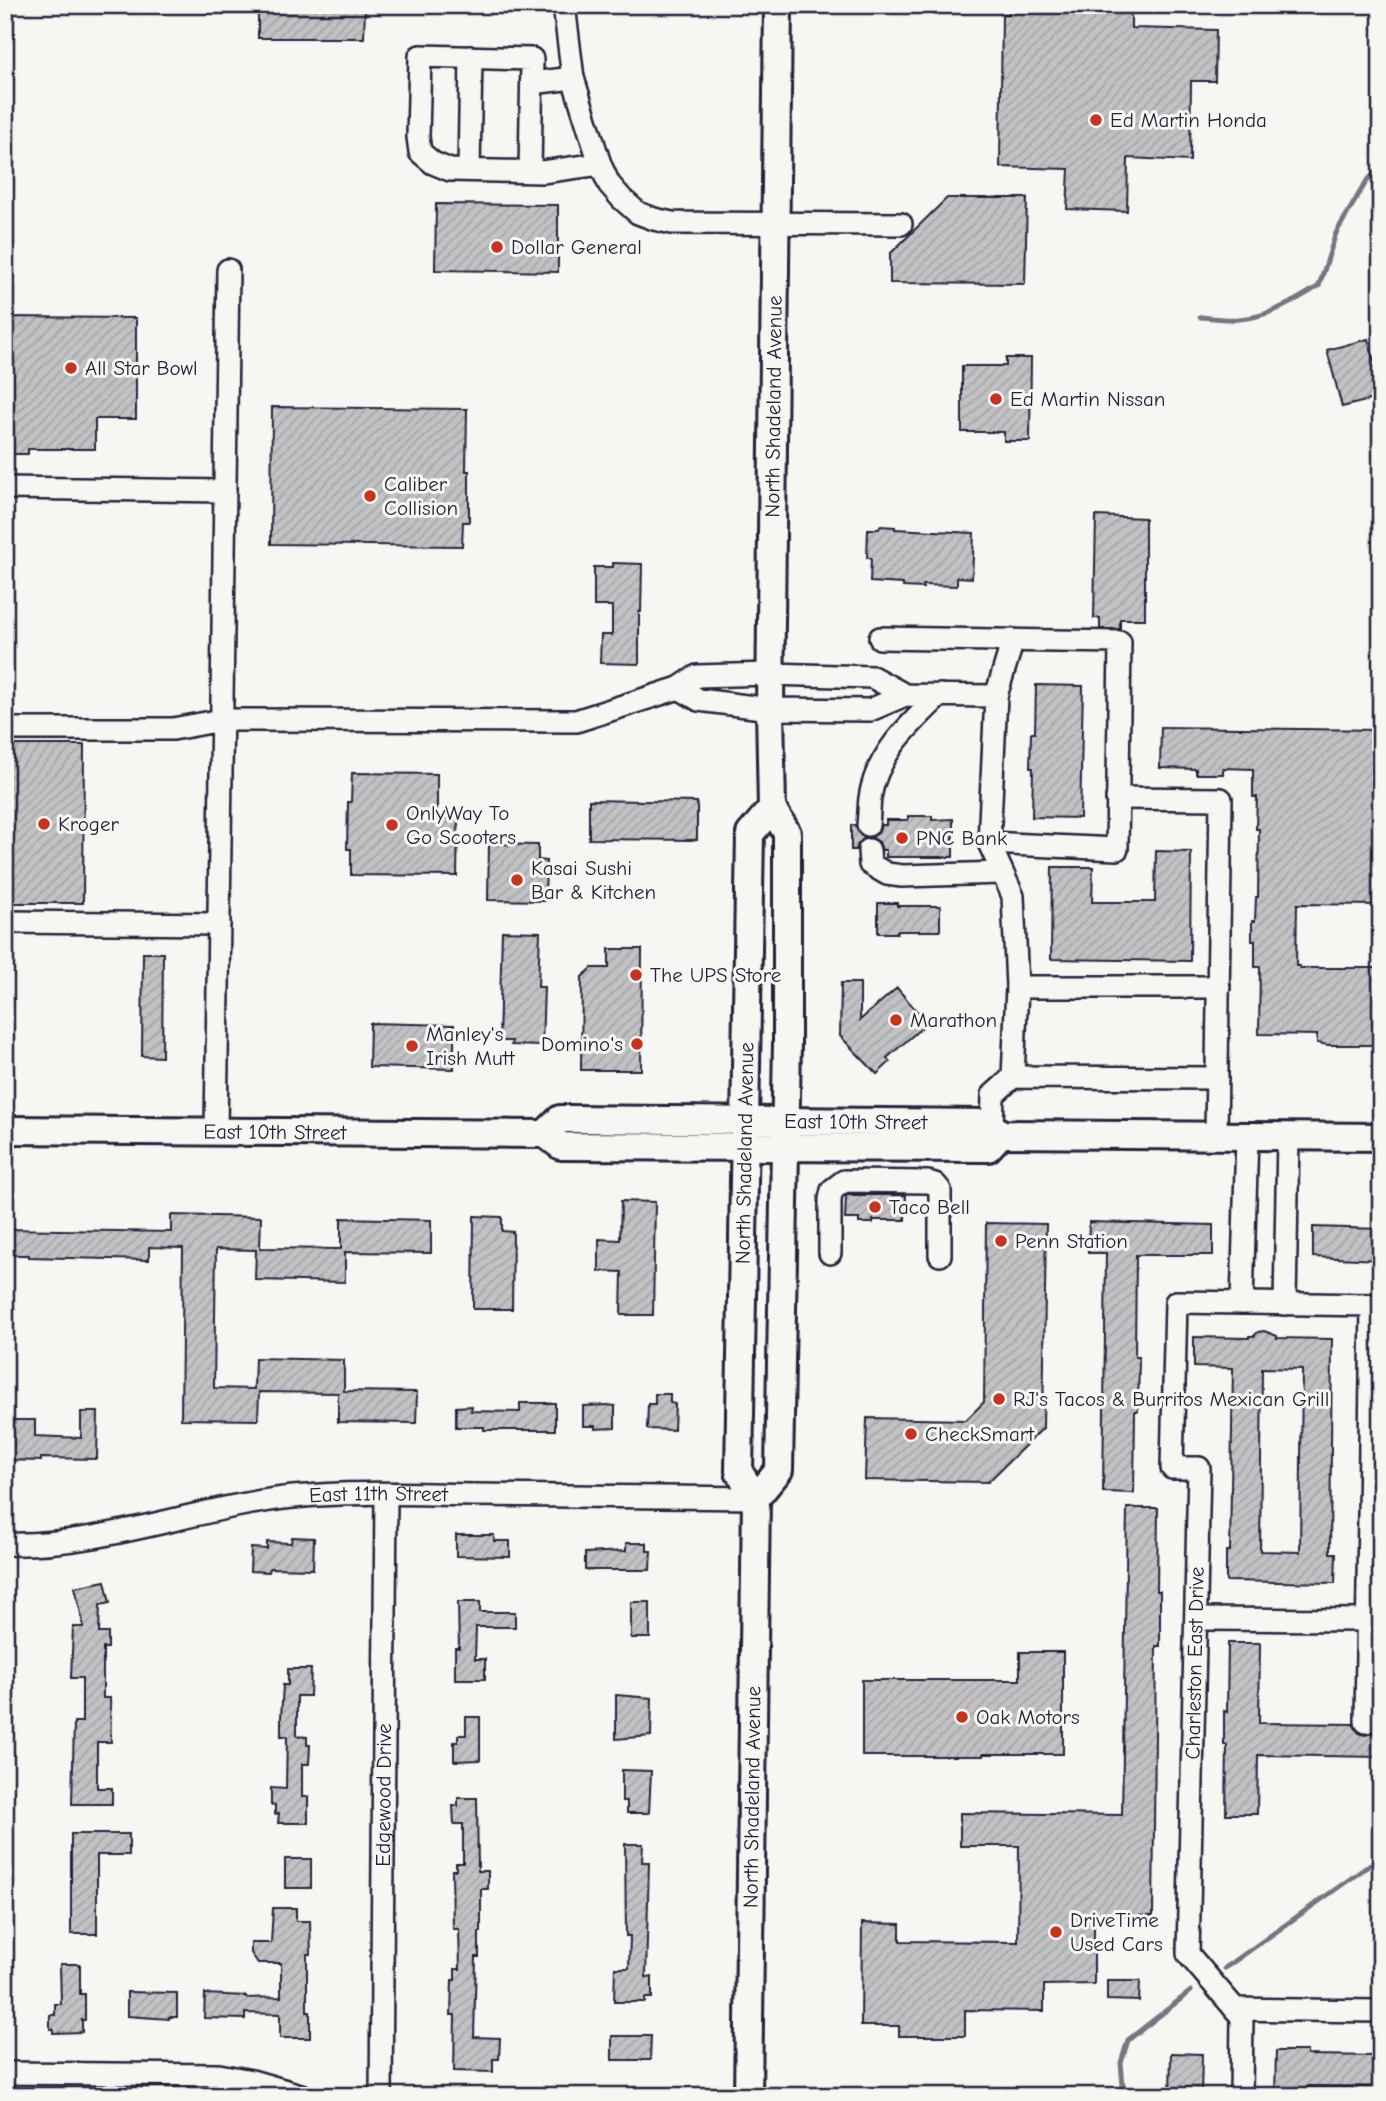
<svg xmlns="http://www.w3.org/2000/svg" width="1386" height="2101" font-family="'Comic Neue',sans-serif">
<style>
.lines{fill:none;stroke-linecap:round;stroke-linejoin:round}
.stream{stroke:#757583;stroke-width:5}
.building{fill:url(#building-hatch);stroke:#22223b;stroke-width:2;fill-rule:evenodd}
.minor-casing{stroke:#22223b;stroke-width:26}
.major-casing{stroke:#22223b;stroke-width:32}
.minor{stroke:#f6f6f2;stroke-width:21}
.major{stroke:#f6f6f2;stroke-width:26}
.poi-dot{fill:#c8321e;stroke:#f6f6f2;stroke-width:2.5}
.labels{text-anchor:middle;stroke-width:6;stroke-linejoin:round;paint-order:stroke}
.poi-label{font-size:21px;fill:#22223b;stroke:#f6f6f2;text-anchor:start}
.street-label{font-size:21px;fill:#22223b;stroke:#f6f6f2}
</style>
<defs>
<pattern id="building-hatch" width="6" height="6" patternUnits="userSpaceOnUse" patternTransform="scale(1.75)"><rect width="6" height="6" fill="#c2c2c4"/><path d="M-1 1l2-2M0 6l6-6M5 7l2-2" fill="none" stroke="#a6a6a9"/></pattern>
</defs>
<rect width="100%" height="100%" fill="#f6f6f2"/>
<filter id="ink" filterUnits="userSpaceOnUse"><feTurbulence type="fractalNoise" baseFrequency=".0143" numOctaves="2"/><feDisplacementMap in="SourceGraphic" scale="14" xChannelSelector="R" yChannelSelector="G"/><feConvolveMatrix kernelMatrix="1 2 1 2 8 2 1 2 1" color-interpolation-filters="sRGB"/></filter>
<g filter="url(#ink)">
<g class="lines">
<g class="stream">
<path d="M1200 317C1213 318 1226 320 1239 319 1269 317 1295 301 1319 286L1336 233 1366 182 1381 167"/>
<polyline points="1225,1968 1381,1857"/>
<polyline points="1124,2096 1121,2063 1128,2040 1191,1991"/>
</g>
</g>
<g class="building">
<polygon points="1009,5 1131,5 1131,28 1216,30 1215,81 1191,81 1190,161 1128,158 1127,211 1067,209 1069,169 1000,167 1002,14 1009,14"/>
<polygon points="258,6 365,6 364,38 258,38"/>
<polygon points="947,198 1027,198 1025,284 890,283 890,254"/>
<polygon points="436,204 558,205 558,272 435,270"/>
<polygon points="5,317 136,318 136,419 95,419 95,449 28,449 28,454 5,454"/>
<polygon points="1368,339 1381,387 1381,397 1342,407 1327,350"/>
<polygon points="1006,358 1031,358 1030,441 1004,441 1004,432 962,432 962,366 1006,366"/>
<polygon points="272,407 467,409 466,471 469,471 469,522 463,522 462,546 271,544"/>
<polygon points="1096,516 1145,518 1145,619 1120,619 1120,629 1100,629 1100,618 1094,618"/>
<polygon points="880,526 895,527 895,529 974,533 972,578 957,577 957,586 923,585 923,588 903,587 903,584 870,582 871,558 867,558 868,529 879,529"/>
<polygon points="613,563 642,564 641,612 639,612 639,664 600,663 601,635 612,635 612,606 594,606 594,567 613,567"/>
<polygon points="1036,685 1083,686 1080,818 1032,817 1033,768 1030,768 1031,733 1035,733"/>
<polygon points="1161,727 1381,730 1381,905 1297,904 1296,966 1300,966 1300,968 1381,968 1381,1045 1328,1045 1317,1043 1317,1035 1259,1034 1260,967 1255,967 1255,941 1252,941 1252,921 1255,921 1256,897 1258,897 1259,829 1256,829 1257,797 1253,797 1253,769 1223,768 1223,774 1196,774 1196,769 1160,768"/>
<polygon points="5,745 84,745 83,903 5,903"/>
<polygon points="352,773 437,774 437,818 458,819 457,876 351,875 351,849 347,849 348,802 351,802"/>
<polygon points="589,800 697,802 697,840 589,839"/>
<polygon points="908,816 932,816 932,820 953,819 953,857 886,857 886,850 882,850 879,842 871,837 878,833 881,825 886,825 886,820 908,820"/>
<polygon points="851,825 855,825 860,835 865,838 858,844 856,850 851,850"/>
<polygon points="489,844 538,845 538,860 546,861 545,901 488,900"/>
<polygon points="1156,851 1191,852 1190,961 1051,959 1052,867 1093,867 1092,902 1155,902"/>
<polygon points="878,903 897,903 897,906 940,906 940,931 897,931 897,933 878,933"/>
<polygon points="502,931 540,932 538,987 544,987 542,1046 511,1045 512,1041 499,1041"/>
<polygon points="609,949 642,949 641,1070 581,1070 582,977 592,968 609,968"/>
<polygon points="143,953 163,953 162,1057 142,1056"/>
<polygon points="841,983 860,983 860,1020 897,988 927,1023 887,1058 890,1062 877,1074 840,1036"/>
<polygon points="370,1023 454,1025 454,1069 369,1067"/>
<polygon points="848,1195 906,1195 905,1220 873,1220 873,1223 859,1223 859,1219 845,1219 846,1196"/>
<polygon points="621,1201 655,1202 653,1315 621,1315 622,1272 599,1271 599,1239 620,1240"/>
<polygon points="171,1215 261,1217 260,1248 341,1249 341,1218 431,1220 431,1253 345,1252 345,1282 255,1280 256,1250 216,1249 214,1388 254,1389 255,1358 344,1360 344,1391 417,1392 416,1423 338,1422 338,1393 259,1392 258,1420 181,1419 183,1248 149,1247 149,1260 29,1257 29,1255 5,1255 5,1229 171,1232"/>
<polygon points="474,1216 502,1217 502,1231 513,1232 512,1309 473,1309"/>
<polygon points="1089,1222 1213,1225 1213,1255 1136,1255 1135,1357 1139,1357 1138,1411 1135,1411 1134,1493 1103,1492 1106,1253 1088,1253"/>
<polygon points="986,1223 1046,1224 1043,1428 988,1482 865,1480 867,1418 966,1420 984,1402"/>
<polygon points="1313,1227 1381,1229 1381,1260 1313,1257"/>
<path d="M1264 1331 1277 1336V1338L1332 1339 1330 1553H1336L1335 1583 1226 1581V1551H1230L1233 1368 1194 1367V1337L1249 1338V1336H1254L1258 1332ZM1262 1368 1302 1369 1300 1552 1260 1551Z"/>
<polygon points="655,1394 670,1394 670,1403 675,1404 674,1430 647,1429 648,1404 655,1404"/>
<polygon points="520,1403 555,1403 555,1430 484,1430 484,1427 456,1427 456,1407 472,1406 471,1411 520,1412"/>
<polygon points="608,1405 615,1406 615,1428 595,1429 595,1426 583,1426 583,1406"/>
<polygon points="81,1412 98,1412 97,1459 41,1458 41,1461 5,1460 5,1420 35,1420 35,1436 81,1438"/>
<polygon points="1127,1508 1158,1508 1157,1591 1160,1591 1160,1646 1156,1646 1153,1916 1094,1915 1094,1984 1044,1985 1044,2011 965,2010 965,2036 899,2036 899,2026 861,2026 862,1923 900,1924 900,1941 1018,1942 1019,1846 960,1846 960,1813 1122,1815"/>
<polygon points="456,1535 494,1535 494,1541 510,1541 510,1557 456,1556"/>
<polygon points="292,1537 314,1538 313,1569 270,1568 269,1572 250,1571 251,1548 267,1549 267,1542 291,1543"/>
<polygon points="626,1543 647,1543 647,1551 651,1551 650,1570 585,1570 585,1553 626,1551"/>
<polygon points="105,1581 110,1603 100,1605 99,1633 108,1633 108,1648 103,1648 103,1698 110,1698 111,1742 97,1742 97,1788 112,1788 112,1804 72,1804 74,1722 82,1722 82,1678 71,1678 73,1627 84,1627 75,1587"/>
<polygon points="458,1602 480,1602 480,1612 515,1612 515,1627 476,1627 475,1659 485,1659 485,1679 455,1679 455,1648 459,1648"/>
<rect x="631" y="1602" width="19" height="36"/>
<polygon points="1228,1643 1260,1643 1259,1723 1353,1724 1359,1733 1365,1735 1373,1733 1379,1725 1381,1725 1381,1757 1258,1755 1257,1814 1226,1814 1227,1745 1224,1745 1224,1711 1227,1712"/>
<polygon points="1020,1652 1063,1652 1063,1754 983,1754 983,1756 862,1756 862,1680 1020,1680"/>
<polygon points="288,1669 311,1669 310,1696 297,1696 297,1736 307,1737 307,1745 310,1745 309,1764 302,1764 302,1797 308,1797 308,1823 278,1823 279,1813 275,1814 275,1805 271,1805 271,1788 286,1789 287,1736 281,1736 281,1718 283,1685 288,1685"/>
<polygon points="616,1695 652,1698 651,1736 616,1739"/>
<polygon points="466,1717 480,1717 480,1760 454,1761 454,1742 458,1742 458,1735 466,1735"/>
<polygon points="622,1770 651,1771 649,1813 627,1813 627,1801 622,1801"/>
<polygon points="458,1798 477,1798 478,1871 488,1871 488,1889 481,1889 481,1932 479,1932 479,1957 476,1957 474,2037 500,2038 499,2059 493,2059 493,2072 454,2071 455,2015 451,2015 452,1980 455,1980 455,1969 460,1969 459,1929 453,1929 452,1870 456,1870 456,1863 463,1863 463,1824 454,1824 453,1806 458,1806"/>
<polygon points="71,1834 129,1834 129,1855 97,1855 97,1934 71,1934"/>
<polygon points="625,1844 643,1844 642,1862 649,1862 646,1977 652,1977 652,1998 645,1998 645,2002 614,2002 615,1968 629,1968 630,1936 626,1936"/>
<rect x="285" y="1859" width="26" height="29"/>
<polygon points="273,1908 296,1908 296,1921 310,1921 311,1954 307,1954 307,2012 310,2012 310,2038 280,2038 280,2014 245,2013 245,2019 204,2018 205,1994 246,1996 246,1998 281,1997 281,1963 258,1963 251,1953 251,1943 271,1943"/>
<polygon points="60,1964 80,1964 80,1994 85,1994 85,2020 82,2020 82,2032 53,2033 53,2029 50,2029 50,2015 55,2015 55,2004 61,2004"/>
<polygon points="1107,1981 1140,1981 1139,2001 1107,2000"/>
<polygon points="127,1992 177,1993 177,2017 169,2017 169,2019 127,2016"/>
<polygon points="612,2036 651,2036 650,2060 612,2060"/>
<polygon points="1276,2051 1307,2051 1307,2055 1381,2056 1381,2087 1307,2086 1307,2096 1275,2096"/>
<polygon points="1171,2053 1202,2054 1201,2096 1170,2096"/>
</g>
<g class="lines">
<defs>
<g id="minor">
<polyline points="564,5 573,78 600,164 609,184 622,199 638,213 654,219 672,223 901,224"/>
<polyline points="532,83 573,78"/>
<polyline points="469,170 471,57"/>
<polyline points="530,171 532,59 420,56 418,137 420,152 433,163 450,170 542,172 600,164"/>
<polyline points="5,488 225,491"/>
<polyline points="880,638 1120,642 1117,849 989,843"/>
<polyline points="905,695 872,677 770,674 697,676 679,688 699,700 770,709 870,710 905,695 996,696 989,843 1013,896 1017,987 1013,1077"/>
<polyline points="996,696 1013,640"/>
<polyline points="5,729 173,729 222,720 576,721 679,688"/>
<polyline points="1117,798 1221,799 1216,1136"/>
<path d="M868 825C869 816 869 807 870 798 876 755 910 724 940 695"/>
<polyline points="869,850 870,864 887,874 902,876 1002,873"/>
<polyline points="5,922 219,924"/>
<polyline points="1017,987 1219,987"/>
<polyline points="992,1127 993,1095 1013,1077 1217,1078"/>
<polyline points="216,1132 228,270"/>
<polyline points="830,1253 830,1199 832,1190 844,1181 928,1182 935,1184 940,1190 940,1255"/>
<polyline points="1242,1303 1247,1136"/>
<polyline points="1285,1304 1288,1136"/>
<path id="s1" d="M5 1544C104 1547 196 1507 293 1497 353 1491 414 1494 474 1495 568 1496 662 1497 756 1498"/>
<polyline points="1196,1619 1367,1620"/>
<polyline points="1235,2009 1378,2011"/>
<polyline points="5,2073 219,2075 252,2081 304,2096"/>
<path id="s2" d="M381 2096 386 1494"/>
<path id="s3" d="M1241 2096 1242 2017 1188 1954 1199 1468H1172L1176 1302 1372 1305 1366 1722"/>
</g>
<g id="major">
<path id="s4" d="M5 1130 545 1134 561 1146 988 1148 1001 1134"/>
<path id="s5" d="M545 1134 560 1119H568L988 1123 1001 1134 1381 1137"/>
<path id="s6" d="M756 1498 779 1470 787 1043V833L772 808 770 709 778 5"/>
<path id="s7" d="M748 2096 756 1498 739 1472 750 834 772 808"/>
</g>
</defs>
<use href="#minor" class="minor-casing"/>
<use href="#major" class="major-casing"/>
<use href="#minor" class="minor"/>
<use href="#major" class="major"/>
</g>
</g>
<g class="poi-dot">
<circle cx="1096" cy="120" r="7"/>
<circle cx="497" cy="247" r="7"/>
<circle cx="71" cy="368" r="7"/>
<circle cx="996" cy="399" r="7"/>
<circle cx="370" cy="496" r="7"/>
<circle cx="44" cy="824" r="7"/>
<circle cx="392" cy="825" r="7"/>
<circle cx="902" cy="838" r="7"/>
<circle cx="517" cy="880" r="7"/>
<circle cx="636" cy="975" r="7"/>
<circle cx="896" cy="1020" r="7"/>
<circle cx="637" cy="1044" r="7"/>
<circle cx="412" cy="1046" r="7"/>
<circle cx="875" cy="1207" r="7"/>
<circle cx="1001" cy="1241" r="7"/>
<circle cx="999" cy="1399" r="7"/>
<circle cx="911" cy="1434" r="7"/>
<circle cx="962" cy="1717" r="7"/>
<circle cx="1056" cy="1932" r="7"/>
</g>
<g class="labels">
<g class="poi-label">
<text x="1110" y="127">Ed Martin Honda</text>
<text x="511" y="254">Dollar General</text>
<text x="85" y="375">All Star Bowl</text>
<text x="1010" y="406">Ed Martin Nissan</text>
<text x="384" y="491">Caliber<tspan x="384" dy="24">Collision</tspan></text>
<text x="406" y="820">OnlyWay To<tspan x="406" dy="24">Go Scooters</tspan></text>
<text x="58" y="831">Kroger</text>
<text x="916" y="845">PNC Bank</text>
<text x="531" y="875">Kasai Sushi<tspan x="531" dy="24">Bar &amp; Kitchen</tspan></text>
<text x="650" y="982">The UPS Store</text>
<text x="910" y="1027">Marathon</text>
<text x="426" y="1041">Manley's<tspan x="426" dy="24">Irish Mutt</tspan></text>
<text x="623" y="1051" text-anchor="end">Domino's</text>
<text x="889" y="1214">Taco Bell</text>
<text x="1015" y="1248">Penn Station</text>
<text x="1013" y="1406">RJ's Tacos &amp; Burritos Mexican Grill</text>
<text x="925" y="1441">CheckSmart</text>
<text x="976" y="1724">Oak Motors</text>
<text x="1070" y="1927">DriveTime<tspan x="1070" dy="24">Used Cars</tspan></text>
</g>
<g class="street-label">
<text dy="7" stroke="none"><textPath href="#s6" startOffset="1104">North Shadeland Avenue</textPath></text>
<text dy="7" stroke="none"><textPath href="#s5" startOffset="317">East 10th Street</textPath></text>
<text dy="7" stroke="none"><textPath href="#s4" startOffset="270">East 10th Street</textPath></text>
<text dy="7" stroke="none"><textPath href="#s7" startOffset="948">North Shadeland Avenue</textPath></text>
<text dy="7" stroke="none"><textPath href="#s1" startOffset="378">East 11th Street</textPath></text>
<text dy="7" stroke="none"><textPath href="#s3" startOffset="453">Charleston East Drive</textPath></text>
<text dy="7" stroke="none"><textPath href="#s2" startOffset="301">Edgewood Drive</textPath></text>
<text dy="7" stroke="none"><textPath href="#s7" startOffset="299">North Shadeland Avenue</textPath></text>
</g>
</g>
<rect width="1386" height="2101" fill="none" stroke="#f6f6f2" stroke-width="28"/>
<rect x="14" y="14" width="1358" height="2073" fill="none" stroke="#22223b" stroke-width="2.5" filter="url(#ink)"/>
</svg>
